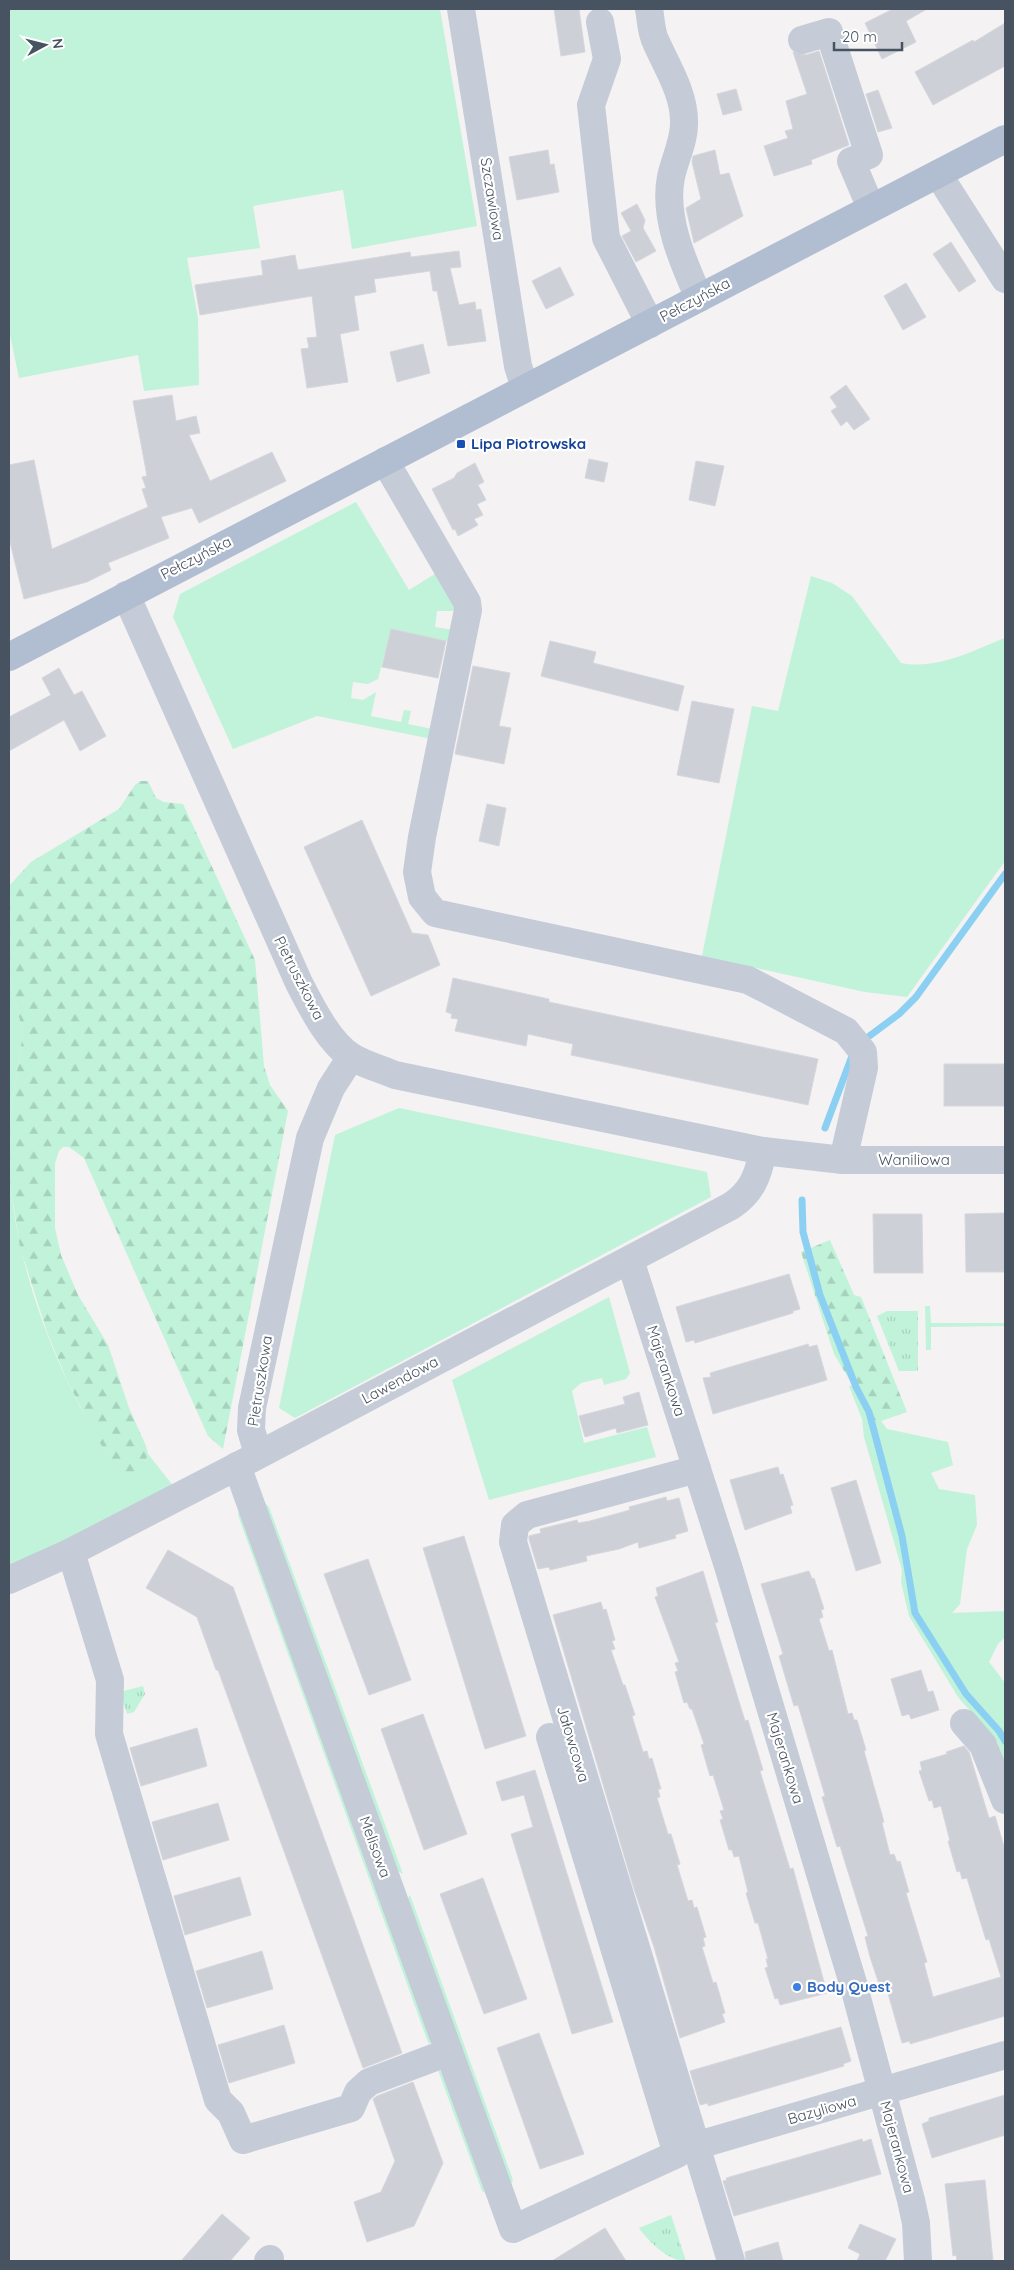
<svg xmlns="http://www.w3.org/2000/svg" width="1014" height="2270" font-family="Quicksand,sans-serif">
<style>
.grass{fill:#c0f3d9}
.forest{fill:url(#forest-firs)}
.park{fill:url(#park-tufts)}
.lines{fill:none;stroke-linecap:round;stroke-linejoin:round}
.stream{stroke:#8bd0f2;stroke-width:7}
.building{fill:#ced0d7;stroke:#d6d7de}
.minor{stroke:#c5ccd7;stroke-width:28}
.major{stroke:#b1bed2;stroke-width:28}
.transit-dot{fill:#1a4fb4;stroke:#fff;stroke-width:2}
.shop-dot{fill:#3f7fe0;stroke:#fff;stroke-width:2}
.labels{text-anchor:middle;stroke-width:4.5;stroke-linejoin:round;paint-order:stroke}
.street-label{font-size:15px;fill:#485361;stroke:#fff}
.transit-label{font-size:15px;font-weight:bold;fill:#164399;stroke:#fff;text-anchor:start}
.shop-label{font-size:15px;font-weight:bold;fill:#366cbe;stroke:#fff;text-anchor:start}
</style>
<defs>
<pattern id="forest-firs" width="22" height="20" patternUnits="userSpaceOnUse" patternTransform="scale(1.25)"><rect width="22" height="20" fill="#c0f3d9"/><path d="M5 1l3.5 6h-7zM16 11l3.5 6h-7z" fill="#a6d2bd"/></pattern>
<pattern id="park-tufts" width="24" height="20" patternUnits="userSpaceOnUse" patternTransform="scale(1.25)"><rect width="24" height="20" fill="#c0f3d9"/><path d="M3 7l-1-3M5 7V3M7 7l1-3M15 17l-1-3M17 17v-4M19 17l1-3" fill="none" stroke="#a6d2bd"/></pattern>
</defs>
<rect width="100%" height="100%" fill="#f4f2f2"/>
<g class="grass">
<polygon points="9,9 440,9 477,226 352,249 343,190 253,206 260,248 187,258 198,318 199,385 144,391 138,355 19,378 9,330"/>
<polygon points="356,502 409,590 438,572 461,611 437,611 435,627 454,630 451,642 391,630 378,679 368,684 353,682 351,698 363,700 376,692 371,716 401,722 404,710 411,711 408,724 432,729 432,739 317,716 233,749 173,617 180,594"/>
<path d="M811 576 832 583 852 596 901 663C937 670 972 651 1005 638V861L907 997 865 992 702 956 752 706 778 711Z"/>
<polygon points="9,976 23,1033 9,1122"/>
<polygon points="399,1108 707,1172 711,1197 295,1418 279,1408 335,1135"/>
<path d="M9 1168C16 1270 56 1375 112 1461L145 1462 148 1454 174 1487 9 1567Z"/>
<polygon points="609,1297 630,1373 626,1379 604,1385 602,1378 581,1383 572,1391 584,1443 647,1427 656,1457 489,1500 452,1380"/>
<polygon points="925,1306 930,1306 931,1323 1005,1323 1005,1326 931,1327 931,1350 926,1350"/>
<polygon points="849,1386 853,1386 868,1419 881,1421 887,1429 948,1442 953,1465 931,1473 939,1489 975,1495 977,1525 967,1549 960,1604 952,1613 1005,1611 1005,1637 998,1644 989,1662 1005,1683 1005,1768 998,1743 958,1697 909,1616 901,1582 902,1570 864,1437 862,1419"/>
<polygon points="264,1502 269,1507 403,1874 396,1870"/>
<polygon points="239,1510 431,2038 429,2045 238,1515"/>
<polygon points="410,1895 513,2180 510,2186 408,1898"/>
<polygon points="438,2070 443,2071 485,2193 482,2191"/>
</g>
<g class="forest">
<polygon points="140,781 148,781 156,798 164,802 183,804 255,960 264,1066 270,1085 288,1111 223,1449 208,1436 84,1158 69,1147 63,1147 59,1151 55,1163 55,1228 61,1255 78,1295 108,1345 129,1408 146,1446 148,1454 145,1462 140,1469 132,1473 124,1472 112,1461 94,1434 66,1378 47,1332 20,1247 9,1177 9,1122 23,1033 9,976 9,886 31,862 119,809 135,785"/>
<polygon points="830,1240 854,1295 861,1297 907,1412 881,1421 868,1419 853,1386 834,1354 801,1252"/>
</g>
<g class="park">
<polygon points="887,1311 918,1311 918,1371 899,1371 877,1316"/>
<polygon points="143,1686 145,1694 134,1712 127,1714 120,1692"/>
<path d="M671 2215 686 2261C668 2261 649 2242 639 2228Z"/>
</g>
<g class="lines">
<g class="stream">
<polyline points="864,1040 899,1014 916,997 1005,874"/>
<polyline points="825,1128 852,1056"/>
<polyline points="802,1200 803,1232 820,1295 856,1387 869,1412 902,1536 915,1613 966,1694 999,1731 1005,1741"/>
</g>
</g>
<g class="building">
<polygon points="554,9 579,9 585,52 561,56"/>
<polygon points="893,9 927,9 906,21 916,42 882,59 865,23"/>
<polygon points="1005,23 1005,66 933,105 915,72 973,40 974,42"/>
<polygon points="819,51 849,145 811,160 812,164 774,176 764,146 788,138 785,131 793,129 786,101 807,94 793,52 806,55"/>
<polygon points="736,89 742,110 723,115 717,94"/>
<polygon points="878,90 892,128 878,132 866,94"/>
<polygon points="548,150 550,165 554,164 559,192 517,200 509,157"/>
<polygon points="715,150 720,175 729,173 743,216 694,243 686,208 701,199 692,162 693,156"/>
<polygon points="637,204 645,220 643,228 656,251 636,262 622,236 631,231 621,213"/>
<polygon points="951,242 976,281 959,292 933,254"/>
<polygon points="459,251 461,267 450,268 459,305 475,302 476,310 481,309 486,341 448,346 437,291 433,291 430,271 374,279 376,292 354,296 359,330 340,334 348,382 307,388 301,349 309,348 307,338 317,337 312,296 200,315 195,285 263,275 261,261 295,255 298,270 410,252 411,257"/>
<polygon points="560,267 574,295 546,309 532,281"/>
<polygon points="906,283 926,317 903,330 884,296"/>
<polygon points="423,344 430,373 397,382 390,352"/>
<polygon points="846,385 870,419 854,430 847,421 841,426 831,411 837,407 830,397"/>
<polygon points="172,395 176,421 196,416 200,433 189,435 210,481 272,452 286,481 199,523 192,508 161,517 169,538 108,563 111,570 87,582 24,599 9,538 9,465 34,460 52,549 148,507 142,489 146,488 142,477 147,476 133,401"/>
<polygon points="589,459 608,463 604,482 585,478"/>
<polygon points="696,461 724,466 715,506 689,500"/>
<polygon points="475,463 484,482 478,485 486,500 477,504 483,515 474,519 478,525 458,536 455,529 453,530 432,489 454,478 457,473"/>
<polygon points="391,629 446,641 438,678 382,667"/>
<polygon points="550,641 596,652 593,663 684,686 678,711 541,676"/>
<polygon points="473,666 510,673 499,726 511,728 504,764 455,754"/>
<polygon points="59,668 74,695 82,691 106,736 80,751 64,720 9,751 9,717 51,695 42,678"/>
<polygon points="692,701 734,709 719,783 677,775"/>
<polygon points="487,804 506,808 499,846 479,841"/>
<polygon points="362,820 412,933 428,935 440,965 371,996 304,847"/>
<polygon points="453,978 549,999 549,1002 818,1059 808,1105 571,1055 573,1044 528,1034 526,1046 455,1031 458,1019 451,1018 452,1014 446,1012"/>
<rect x="944" y="1064" width="61" height="42"/>
<polygon points="1005,1213 1005,1272 966,1272 965,1214"/>
<polygon points="873,1214 922,1214 923,1273 874,1273"/>
<polygon points="789,1274 800,1309 793,1311 793,1313 695,1343 694,1340 686,1342 676,1307"/>
<polygon points="808,1344 809,1347 817,1345 827,1380 713,1414 703,1378 711,1377 710,1373"/>
<polygon points="639,1392 648,1425 617,1433 616,1428 585,1437 579,1416 625,1404 623,1397"/>
<polygon points="778,1467 780,1475 783,1474 793,1505 790,1506 792,1513 745,1530 730,1480"/>
<polygon points="856,1480 881,1563 856,1571 831,1488"/>
<polygon points="666,1497 667,1501 679,1498 688,1531 675,1535 676,1538 639,1548 638,1542 619,1549 586,1556 587,1561 550,1570 549,1567 538,1569 529,1539 529,1536 541,1533 540,1529 577,1520 578,1523 590,1521 630,1510 629,1507"/>
<polygon points="464,1536 526,1736 485,1749 423,1548"/>
<polygon points="168,1550 233,1587 402,2053 363,2068 218,1670 216,1670 197,1617 146,1588"/>
<polygon points="368,1559 411,1680 369,1695 324,1574"/>
<polygon points="703,1571 718,1622 715,1623 745,1721 748,1720 763,1770 760,1771 790,1869 793,1868 827,1993 780,2005 778,1998 775,1999 765,1968 768,1967 766,1959 768,1959 758,1923 755,1923 746,1893 748,1892 739,1856 734,1857 732,1850 729,1850 720,1820 723,1819 720,1811 724,1810 713,1775 710,1776 701,1745 704,1744 692,1709 690,1709 687,1702 684,1703 675,1672 678,1671 675,1663 679,1662 655,1597 658,1596 656,1588"/>
<polygon points="809,1571 812,1579 814,1578 824,1609 821,1610 823,1617 819,1619 829,1651 832,1650 848,1714 852,1713 854,1720 857,1720 866,1750 864,1751 884,1822 882,1823 890,1855 894,1854 897,1862 900,1861 909,1892 906,1893 927,1962 924,1963 933,1997 1001,1977 989,1939 986,1940 967,1878 962,1879 960,1871 957,1872 948,1841 950,1841 941,1806 934,1808 932,1800 929,1801 919,1771 922,1770 920,1762 947,1754 946,1752 964,1746 969,1752 989,1818 995,1816 1005,1850 1005,2016 910,2044 910,2041 902,2043 886,1986 880,1987 870,1957 865,1937 868,1936 840,1846 837,1847 822,1797 825,1796 798,1705 794,1706 779,1656 783,1654 761,1584"/>
<polygon points="601,1602 603,1610 606,1609 615,1640 612,1641 615,1649 611,1650 623,1685 625,1685 635,1715 632,1716 643,1752 647,1751 649,1759 652,1758 661,1789 658,1789 660,1797 657,1798 668,1834 671,1834 680,1864 677,1865 688,1901 692,1900 694,1908 697,1907 706,1937 703,1938 705,1946 702,1947 713,1983 716,1982 725,2013 722,2014 725,2022 680,2038 654,1947 634,1889 553,1615"/>
<polygon points="921,1670 928,1692 933,1691 939,1710 911,1719 909,1714 902,1716 891,1679"/>
<polygon points="423,1714 467,1834 424,1850 381,1729"/>
<polygon points="197,1728 207,1766 141,1786 130,1748"/>
<polygon points="535,1770 613,2022 572,2034 511,1834 533,1827 524,1795 502,1801 496,1782"/>
<polygon points="218,1803 229,1840 163,1860 152,1822"/>
<polygon points="240,1877 251,1915 185,1935 174,1896"/>
<polygon points="483,1878 527,1999 484,2014 440,1894"/>
<polygon points="262,1951 273,1989 207,2008 196,1971"/>
<polygon points="284,2025 295,2063 229,2083 218,2045"/>
<polygon points="841,2027 851,2061 843,2064 844,2066 708,2106 708,2103 700,2105 690,2071"/>
<polygon points="539,2033 584,2154 540,2169 497,2048"/>
<polygon points="413,2082 443,2163 414,2226 367,2242 354,2202 381,2192 395,2161 373,2099 377,2096"/>
<polygon points="1005,2095 1005,2135 932,2158 922,2124 929,2121 929,2118"/>
<polygon points="862,2139 863,2142 871,2139 881,2174 734,2216 723,2181 727,2180 726,2178"/>
<polygon points="985,2180 993,2261 957,2261 956,2255 953,2256 945,2184"/>
<polygon points="222,2214 250,2238 230,2261 181,2261"/>
<polygon points="860,2224 896,2239 885,2261 857,2261 860,2254 848,2248"/>
<polygon points="605,2228 626,2261 552,2261"/>
<polygon points="778,2242 783,2261 746,2261 745,2252"/>
</g>
<g class="lines">
<g class="minor">
<polyline points="461,9 518,366 525,388"/>
<path d="M649 9C651 19 651 33 656 42 667 67 684 93 684 121 685 140 675 158 671 177 663 217 683 262 699 298"/>
<polyline points="600,22 607,59 591,105 606,238 650,324"/>
<polyline points="802,40 829,32 869,155 851,161 871,208"/>
<polyline points="938,174 1005,279"/>
<polyline points="385,461 467,602 468,610 422,837 417,872 422,897 435,913 748,980 846,1031 863,1052 864,1068 843,1160"/>
<path d="M126 595 299 983C311 1006 329 1043 352 1057 365 1065 381 1069 395 1075L763 1151 843 1160H1005"/>
<polyline points="630,1260 728,1566 824,1887 853,1983 911,2200 916,2223 918,2261"/>
<polyline points="258,1454 251,1430 252,1408 310,1138 331,1088 351,1057"/>
<polyline points="237,1466 513,2229 677,2154 550,1737"/>
<polyline points="697,1469 527,1515 515,1525 513,1542 731,2261"/>
<polyline points="69,1553 74,1562 110,1680 109,1734 218,2100 231,2113 243,2140 351,2108 358,2092 369,2082 449,2052"/>
<path d="M9 1580 69 1553 228 1471 731 1206C752 1192 758 1176 763 1151"/>
<polyline points="964,1723 983,1745 1005,1800"/>
<polyline points="695,2146 1005,2055"/>
<polyline points="268,2261 270,2259"/>
</g>
<polyline class="major" points="9,657 1005,139"/>
</g>
<rect class="transit-dot" x="456" y="439" width="10" height="10" rx="2.5"/>
<circle class="shop-dot" cx="797" cy="1987" r="5"/>
<g class="labels">
<g class="street-label">
<text transform="translate(492 199) rotate(81)" y="5">Szczawiowa</text>
<text transform="translate(695 300) rotate(-28)" y="5">Pełczyńska</text>
<text transform="translate(196 558) rotate(-27)" y="5">Pełczyńska</text>
<text transform="translate(299 978) rotate(63)" y="5">Pietruszkowa</text>
<text x="914" y="1165">Waniliowa</text>
<text transform="translate(666 1371) rotate(72)" y="5">Majerankowa</text>
<text transform="translate(400 1380) rotate(-28)" y="5">Lawendowa</text>
<text transform="translate(260 1381) rotate(-81)" y="5">Pietruszkowa</text>
<text transform="translate(573 1744) rotate(73)" y="5">Jałowcowa</text>
<text transform="translate(785 1758) rotate(73)" y="5">Majerankowa</text>
<text transform="translate(375 1847) rotate(70)" y="5">Melisowa</text>
<text transform="translate(822 2110) rotate(-16)" y="5">Bazyliowa</text>
<text transform="translate(897 2147) rotate(75)" y="5">Majerankowa</text>
</g>
<g class="transit-label">
<text x="471" y="449">Lipa Piotrowska</text>
</g>
<g class="shop-label">
<text x="807" y="1992">Body Quest</text>
</g>
</g>
<rect width="1014" height="2270" fill="none" stroke="#485361" stroke-width="20"/>
<g transform="translate(45 45) rotate(83)" stroke="#ffffff" stroke-width="4" paint-order="stroke">
<path d="M0-4L9 19L0 12L-9 19Z" fill="#485361"/>
<text y="-8" font-size="14" font-weight="bold" text-anchor="middle" fill="#485361">N</text>
</g>
<path d="M834 42v8h68v-8" fill="none" stroke="#485361" stroke-width="2.5"/>
<text x="842" y="42" font-size="15" fill="#485361" stroke="#ffffff" stroke-width="4" paint-order="stroke">20 m</text>
</svg>
